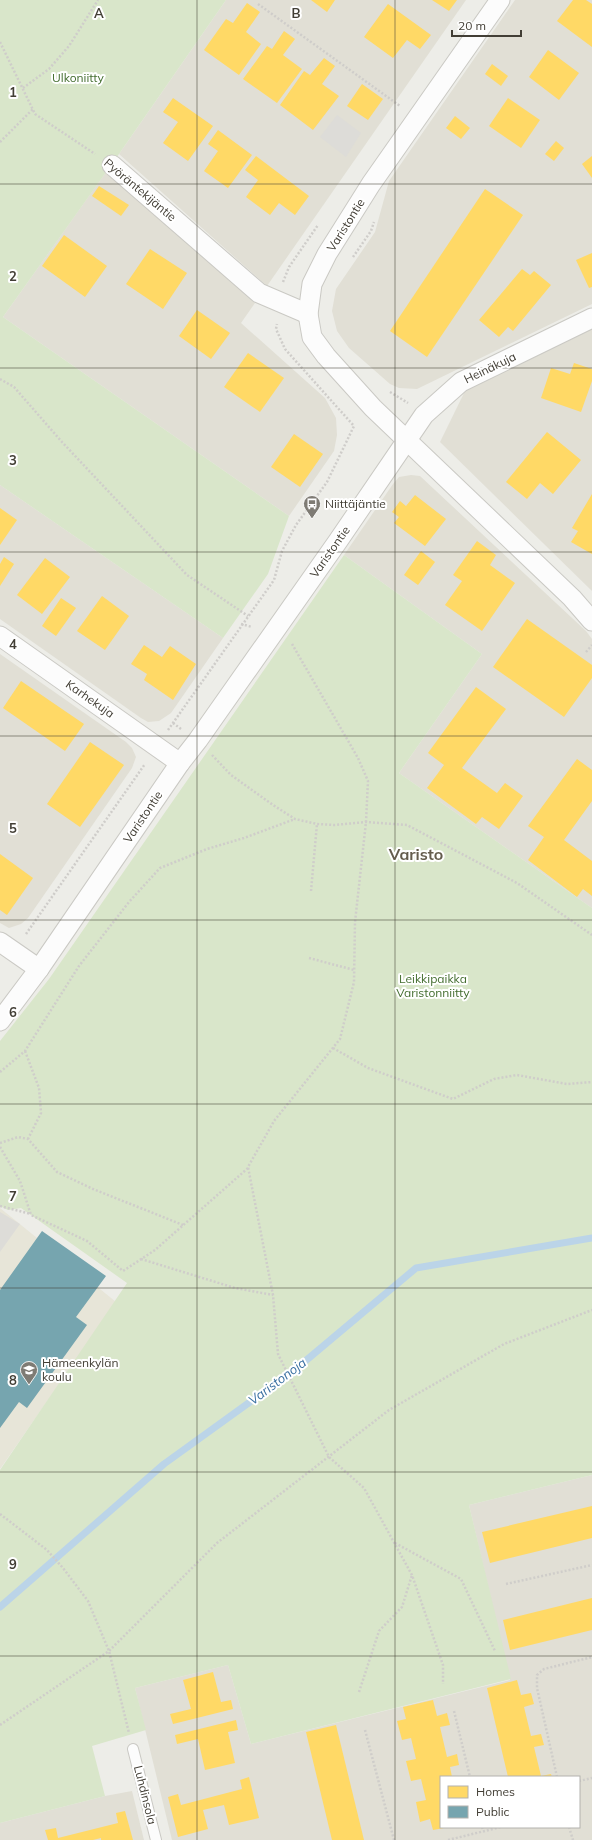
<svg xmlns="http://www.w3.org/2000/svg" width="592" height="1840" font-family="Mulish,sans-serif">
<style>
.residential{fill:#e1dfd5;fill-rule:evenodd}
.education{fill:#e7e5d8}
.green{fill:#d9e6ca}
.parking{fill:#dddcd8}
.homes{fill:#ffd966}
.public{fill:#76a5af}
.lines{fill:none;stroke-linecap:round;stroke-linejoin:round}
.stream{stroke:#bbd4e8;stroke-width:7}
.lane-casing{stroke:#cac9c4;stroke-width:12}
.street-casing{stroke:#cac9c4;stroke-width:21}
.path{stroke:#cfcdca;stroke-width:2.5;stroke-dasharray:2 2;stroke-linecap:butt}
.lane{stroke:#fcfcfc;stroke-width:10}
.street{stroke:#fcfcfc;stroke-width:19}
.grid{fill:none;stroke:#423e35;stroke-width:1;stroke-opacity:0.55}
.labels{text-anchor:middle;stroke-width:4;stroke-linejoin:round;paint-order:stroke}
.park-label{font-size:12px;fill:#436d2f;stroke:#fff}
.street-label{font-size:12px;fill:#423e35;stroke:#fff}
.poi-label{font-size:12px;fill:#423e35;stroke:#fff;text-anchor:start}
.water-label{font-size:13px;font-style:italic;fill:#3a70a2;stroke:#fff}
.district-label{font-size:16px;font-weight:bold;fill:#645c4d;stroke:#fff}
.grid-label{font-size:13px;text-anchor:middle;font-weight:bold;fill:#423e35;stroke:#fff;stroke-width:4;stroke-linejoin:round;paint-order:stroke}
</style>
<rect width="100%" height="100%" fill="#edede8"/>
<g class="residential">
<polygon points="226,0 466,0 267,286 119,154"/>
<polygon points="515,0 592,0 592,304 417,389 399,388 390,384 349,348 337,331 332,311 336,289 375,232 389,181"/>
<polygon points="106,172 255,303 241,323 325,398 336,418 337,435 334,451 289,516 3,317"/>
<polygon points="592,329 592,591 440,442 465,391"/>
<polygon points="411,475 420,476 586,631 592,639 592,908 399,773 482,654 344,555 393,484 399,477"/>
<polygon points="0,485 223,638 171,713 159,721 148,722 141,718 0,619"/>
<polygon points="0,654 126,742 132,748 136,757 132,768 28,918 21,924 9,928 0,923"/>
<path d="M592 1475V1840H172L135 1688 228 1665 251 1744 510 1680 469 1505ZM441 1777H579V1827H441Z"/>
<polygon points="132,1791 144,1840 0,1840 0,1823 105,1796"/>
</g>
<polygon class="education" points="0,1208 116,1302 0,1469"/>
<g class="green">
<polygon points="0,0 226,0 119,154 3,317 289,516 268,574 223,638 0,485"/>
<polygon points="344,555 482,654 399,773 592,908 592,1475 469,1505 511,1679 251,1744 228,1665 135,1688 146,1730 92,1746 105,1796 0,1823 0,1470 127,1283 21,1208 8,1210 0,1206 0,1041 49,979"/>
</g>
<g class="parking">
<polygon points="337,115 361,133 346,157 320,137"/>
<polygon points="0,1212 20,1224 0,1252"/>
</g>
<g class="homes">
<polygon points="311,0 335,0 327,12"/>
<polygon points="432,0 457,0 449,11"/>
<polygon points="573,0 586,0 592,4 592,47 557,21"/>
<polygon points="247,3 260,12 246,32 261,44 239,75 204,50 226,19 233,23"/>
<polygon points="388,4 431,35 420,49 407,40 393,58 364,37"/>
<polygon points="284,31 295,39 283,55 302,69 277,103 243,79 267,46 272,49"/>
<polygon points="548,50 579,73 559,100 529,77"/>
<polygon points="324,58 335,66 322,84 339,96 313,130 280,105 304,71 310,75"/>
<polygon points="492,64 508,76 501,86 485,74"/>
<polygon points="362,84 383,99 368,120 347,106"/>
<polygon points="173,98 213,126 188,161 163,143 178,122 163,112"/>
<polygon points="508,98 540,120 521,148 489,126"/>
<polygon points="455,116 470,128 461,139 446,128"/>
<polygon points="218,130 252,155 228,188 204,171 218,151 208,144"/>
<polygon points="556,141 564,148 554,161 545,154"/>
<polygon points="256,156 309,196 295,215 279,203 270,215 246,197 258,180 245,170"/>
<polygon points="592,156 592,178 582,164"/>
<polygon points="99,186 129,205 121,216 92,196"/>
<polygon points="485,189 523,215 427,357 390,331"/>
<polygon points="64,235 107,266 85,297 42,266"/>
<polygon points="150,249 187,273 163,309 126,284"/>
<polygon points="592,253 592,287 589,288 576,260"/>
<polygon points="522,269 530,275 534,271 551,285 513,331 508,327 499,337 479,320"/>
<polygon points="197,310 230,333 211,359 179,336"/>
<polygon points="248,353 284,378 260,412 224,387"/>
<polygon points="574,363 592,369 592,381 581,412 541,398 551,368 570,374"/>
<polygon points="547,432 581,460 553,494 540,483 527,499 506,482"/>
<polygon points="294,434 323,454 300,487 271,467"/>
<polygon points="592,494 592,554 571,542 578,531 572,528"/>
<polygon points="415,495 446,519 425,546 394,523 399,517 392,512 400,501 406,506"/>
<polygon points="0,508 17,520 0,545"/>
<polygon points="477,541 496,555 490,565 515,583 482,631 445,605 462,581 453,575"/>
<polygon points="421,551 435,562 418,585 404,575"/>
<polygon points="4,557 14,564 0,586 0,564"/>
<polygon points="45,558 70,577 42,614 17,595"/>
<polygon points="102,596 129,616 105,650 77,631"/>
<polygon points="61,598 76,608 56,636 42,626"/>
<polygon points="527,619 592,665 592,678 564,717 493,667"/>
<polygon points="144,645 162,657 170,646 196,664 173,700 144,680 147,674 131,664"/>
<polygon points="21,681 84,724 65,751 3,708"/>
<polygon points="476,687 506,709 462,768 497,793 505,783 523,796 499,829 482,817 476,824 427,788 444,765 428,753"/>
<polygon points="90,742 124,765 80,827 47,804"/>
<polygon points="577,759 592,770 592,801 564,840 592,861 592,896 583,889 577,897 528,860 544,837 528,826"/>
<polygon points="0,854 33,878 7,915 0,910"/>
<polygon points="592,1506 592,1538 490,1563 482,1532"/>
<polygon points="592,1598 592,1630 510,1650 503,1620"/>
<polygon points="213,1672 221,1702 231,1700 233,1709 173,1724 170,1714 191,1709 183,1680"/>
<polygon points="517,1680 521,1695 531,1693 534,1704 524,1707 531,1736 541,1734 544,1745 534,1747 541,1776 551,1774 552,1777 508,1777 487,1688"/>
<polygon points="433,1700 437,1716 447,1713 450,1725 440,1727 447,1757 457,1754 459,1765 450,1767 452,1777 441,1777 441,1827 444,1828 433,1830 430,1819 420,1822 416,1802 426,1800 421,1779 411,1781 406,1761 416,1759 411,1738 402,1740 397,1721 406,1719 403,1707"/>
<polygon points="236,1720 238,1730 228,1732 235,1763 205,1770 198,1739 177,1744 175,1735"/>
<polygon points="336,1725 364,1840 332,1840 306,1732"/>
<polygon points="249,1777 259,1818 229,1825 224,1805 203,1810 208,1829 178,1837 168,1797 178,1794 181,1805 242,1789 240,1780"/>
<polygon points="125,1811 133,1840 101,1840 101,1838 93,1840 48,1840 45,1830 56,1828 58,1838 118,1823 116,1813"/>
</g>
<polygon class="public" points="42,1231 106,1276 76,1317 87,1325 27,1408 19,1402 0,1428 0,1290"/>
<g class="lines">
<polyline class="stream" points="0,1607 164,1464 297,1368 416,1268 592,1238"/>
<defs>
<polyline id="lane" points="133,1749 156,1840"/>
<g id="street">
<polyline points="500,0 371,184 327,254 312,284 308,314 312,337 326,356 373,408 572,598 592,621"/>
<polyline points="112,165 259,293 308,314"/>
<polyline points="0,636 180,763"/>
<polyline points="0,942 39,969"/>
<polyline points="0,1021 39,969 180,763 198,740 338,541 424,415 461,382 592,318"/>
</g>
</defs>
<use href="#lane" class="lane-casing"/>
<use href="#street" class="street-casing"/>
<g class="path">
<polyline points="258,4 400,106"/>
<polyline points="0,42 35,114 95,154"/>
<polyline points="23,88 49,69 69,46 98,0"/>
<polyline points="0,142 33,109"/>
<polyline points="353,257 371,231 374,222"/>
<polyline points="283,282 289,267 318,225"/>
<polyline points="0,379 14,387 62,442 187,575 248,616"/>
<polyline points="390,392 408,403"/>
<polyline points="241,624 252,627"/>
<polyline points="292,644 358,758 368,781 366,822 355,922 354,982 340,1039 274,1121 248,1167 273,1295 278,1354 329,1457 364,1488 412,1575 443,1665 443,1684"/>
<polyline points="586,652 592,645"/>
<polyline points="173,723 181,729"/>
<polyline points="168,730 274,580 282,551 296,525 327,482 354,426 285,349 276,329 277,324"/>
<polyline points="212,755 231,775 273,805 295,819 317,824 334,825 366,822 407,825 517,883 592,935"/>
<polyline points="311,891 317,824"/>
<polyline points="26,934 145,764"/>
<polyline points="309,958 354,970"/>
<polyline points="333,1048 368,1068 453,1099 494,1079 517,1075 567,1084 592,1082"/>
<polyline points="25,1051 39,1088 41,1113 28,1139"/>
<polyline points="0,1072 25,1051 79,966 129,902 160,868 207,849 244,838 295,819"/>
<polyline points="0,1143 18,1137 28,1139 57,1172 93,1189 183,1225"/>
<polyline points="0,1147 20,1181 31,1215 87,1241 123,1271 155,1250 248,1168"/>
<polyline points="0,1206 31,1214"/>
<polyline points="141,1259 235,1288 273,1295"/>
<polyline points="0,1514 47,1550 63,1568 88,1601 109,1651 129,1733"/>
<polyline points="395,1543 461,1579 495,1651"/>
<polyline points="506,1584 592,1565"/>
<polyline points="359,1692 379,1631 402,1607 412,1575"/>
<polyline points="454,1711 470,1777"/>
<polyline points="0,1725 109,1651 217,1543 389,1410 504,1344 592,1310"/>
<polyline points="365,1730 394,1840"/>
<polyline points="557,1777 537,1688 537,1675 544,1669 592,1657"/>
<polyline points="579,1781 592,1778"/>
<polyline points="482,1827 483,1831"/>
<polyline points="569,1827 573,1840"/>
<polyline points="448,1840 501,1827"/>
</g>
<use href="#lane" class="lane"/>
<use href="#street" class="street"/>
</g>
<path class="grid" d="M197 0V1840M395 0V1840M0 184H592M0 368H592M0 552H592M0 736H592M0 920H592M0 1104H592M0 1288H592M0 1472H592M0 1656H592"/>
<defs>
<symbol id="bus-pin" viewBox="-11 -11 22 30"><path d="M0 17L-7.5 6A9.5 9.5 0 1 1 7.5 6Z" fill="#7e7b74" stroke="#fff"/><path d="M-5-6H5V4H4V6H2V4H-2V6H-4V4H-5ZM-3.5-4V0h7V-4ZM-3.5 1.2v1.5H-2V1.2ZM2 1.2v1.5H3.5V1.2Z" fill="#fff"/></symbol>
<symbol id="school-pin" viewBox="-11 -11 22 30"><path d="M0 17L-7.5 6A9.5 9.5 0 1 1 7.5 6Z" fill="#7e7b74" stroke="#fff"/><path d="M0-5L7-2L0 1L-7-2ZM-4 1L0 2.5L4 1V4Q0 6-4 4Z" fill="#fff"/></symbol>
</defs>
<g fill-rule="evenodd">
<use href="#bus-pin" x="302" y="494" width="20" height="27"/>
<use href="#school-pin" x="19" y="1360" width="20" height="27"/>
</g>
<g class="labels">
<g class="park-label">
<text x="78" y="82">Ulkoniitty</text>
<text x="433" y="983">Leikkipaikka<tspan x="433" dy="14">Varistonniitty</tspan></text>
</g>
<g class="street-label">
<text transform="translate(140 190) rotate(40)" y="4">Pyöräntekijäntie</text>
<text transform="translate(346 225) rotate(-58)" y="4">Varistontie</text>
<text transform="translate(490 368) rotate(-26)" y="4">Heinäkuja</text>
<text transform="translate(330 552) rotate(-55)" y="4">Varistontie</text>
<text transform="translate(90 699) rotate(35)" y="4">Karhekuja</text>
<text transform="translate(143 817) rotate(-56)" y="4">Varistontie</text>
<text transform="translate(145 1795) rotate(76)" y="4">Luhdinsola</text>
</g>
<g class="poi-label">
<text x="325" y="508">Niittäjäntie</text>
<text x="42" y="1367">Hämeenkylän<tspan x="42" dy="14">koulu</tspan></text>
</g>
<g class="water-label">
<text transform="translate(277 1381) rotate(-37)" y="5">Varistonoja</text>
</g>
<g class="district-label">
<text x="416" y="860">Varisto</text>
</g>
</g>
<g class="grid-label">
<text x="99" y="18">A</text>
<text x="296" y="18">B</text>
<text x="13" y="97">1</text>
<text x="13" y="281">2</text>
<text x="13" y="465">3</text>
<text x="13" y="649">4</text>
<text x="13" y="833">5</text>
<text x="13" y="1017">6</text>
<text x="13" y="1201">7</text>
<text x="13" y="1385">8</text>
<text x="13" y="1569">9</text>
</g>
<rect x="440" y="1776" width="140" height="52" fill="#ffffff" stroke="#b3b2ae"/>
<rect x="448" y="1786" width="20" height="12" fill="#ffd966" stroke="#b3b2ae"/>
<text x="476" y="1796" font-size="12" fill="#423e35">Homes</text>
<rect x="448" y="1806" width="20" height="12" fill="#76a5af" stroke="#b3b2ae"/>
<text x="476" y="1816" font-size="12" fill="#423e35">Public</text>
<path d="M452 30v6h69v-6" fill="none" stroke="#423e35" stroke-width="2"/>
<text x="458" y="30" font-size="12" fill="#423e35" stroke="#ffffff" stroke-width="3" paint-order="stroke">20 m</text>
</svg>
